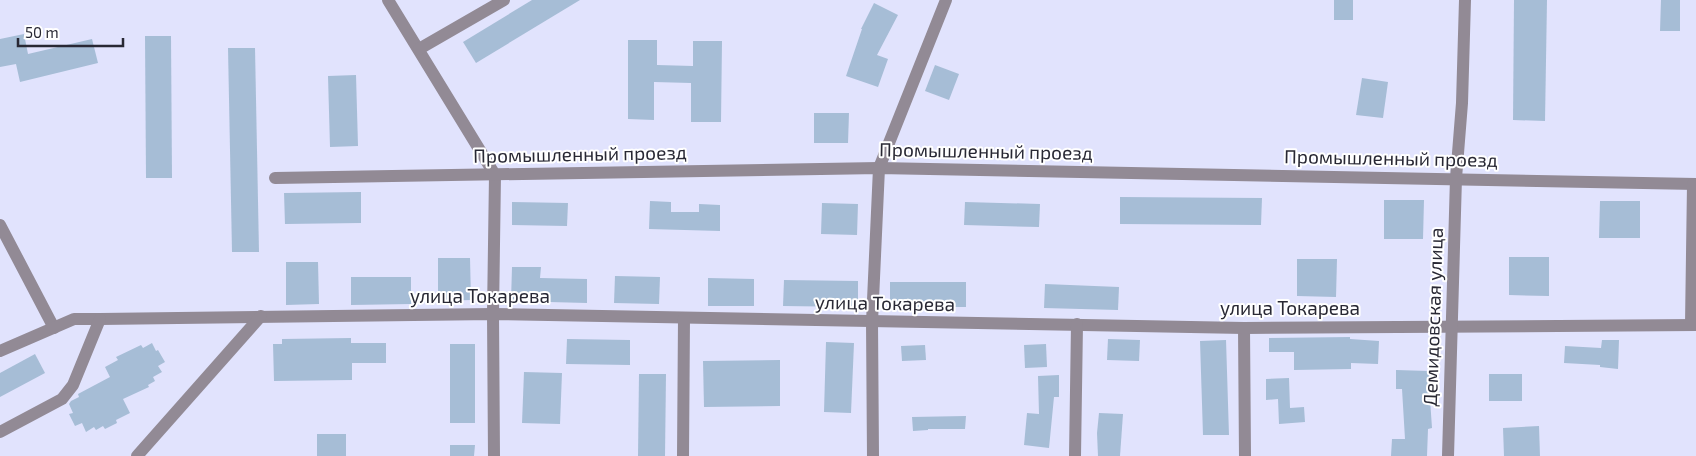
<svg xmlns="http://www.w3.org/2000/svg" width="1696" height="456" font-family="'Exo 2',sans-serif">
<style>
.building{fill:#a6bdd6}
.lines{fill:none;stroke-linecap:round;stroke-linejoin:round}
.minor{stroke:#928a95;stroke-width:12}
.labels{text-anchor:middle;stroke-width:4;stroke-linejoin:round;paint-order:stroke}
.street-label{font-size:19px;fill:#282834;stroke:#fff}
</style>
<rect width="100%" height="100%" fill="#e1e3fd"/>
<g class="building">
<polygon points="532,0 580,0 476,63 463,42"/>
<rect x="1334" y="0" width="19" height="20"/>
<polygon points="1514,0 1547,0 1545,121 1513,120"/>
<polygon points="1661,0 1680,0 1680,31 1660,31"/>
<polygon points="874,3 898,15 877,55 888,59 878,87 846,76 862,29 861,29"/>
<polygon points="24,34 28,54 92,39 98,63 20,82 16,64 0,67 0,39"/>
<polygon points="145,36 171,36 172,178 146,178"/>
<polygon points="628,40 657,40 657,65 693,66 693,41 722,41 721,122 691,122 691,83 654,82 654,120 628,119"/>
<polygon points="228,48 255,48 259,252 232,252"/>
<polygon points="935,65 959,74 949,100 925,91"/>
<polygon points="356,75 358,146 330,147 328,76"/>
<polygon points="1362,78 1388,82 1383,118 1356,115"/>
<polygon points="814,113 849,113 848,143 814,143"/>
<polygon points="361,192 361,223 285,224 284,193"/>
<polygon points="1120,197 1262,198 1261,225 1120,224"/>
<polygon points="1384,200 1424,200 1423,239 1384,239"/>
<polygon points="650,201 671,202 671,212 699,212 699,204 720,205 720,231 649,229"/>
<polygon points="1600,201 1640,201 1640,238 1599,238"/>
<polygon points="512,202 568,203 567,226 512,225"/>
<polygon points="965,202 1040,204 1039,227 964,225"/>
<polygon points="822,203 858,204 857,235 821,234"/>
<polygon points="1509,257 1549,257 1549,296 1509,295"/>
<polygon points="438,258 470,258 471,300 438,301"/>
<polygon points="1297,259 1337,259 1336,297 1297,296"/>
<polygon points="286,262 318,262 319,304 286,305"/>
<polygon points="512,267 541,267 540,278 587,279 587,303 511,301"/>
<polygon points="615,276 660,277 659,304 614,303"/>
<polygon points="351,277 411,277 411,304 351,305"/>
<polygon points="708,278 754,279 754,306 708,306"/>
<polygon points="784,280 858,281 858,307 783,306"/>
<rect x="890" y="282" width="76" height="25"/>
<polygon points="1045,284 1119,287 1118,310 1044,308"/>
<polygon points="1350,337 1350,339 1379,341 1378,364 1351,363 1351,369 1294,370 1294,352 1269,352 1269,338"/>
<polygon points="351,338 351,343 386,343 386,363 352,363 352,380 274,381 273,344 282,344 282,339"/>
<polygon points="567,339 630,340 630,365 566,364"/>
<polygon points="1108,339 1140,340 1139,361 1107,360"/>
<polygon points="1226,340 1229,435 1203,435 1200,341"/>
<polygon points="1602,340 1619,340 1618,369 1600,367 1600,365 1564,363 1565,346 1601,348"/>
<polygon points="826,342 854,343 851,413 824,412"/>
<polygon points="152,343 156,351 158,350 165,362 158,366 162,372 153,377 155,381 148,385 149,387 123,399 130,413 116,420 117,423 105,429 103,426 96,430 94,427 86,432 82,423 75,426 69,414 73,413 69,404 71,401 79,397 78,394 110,377 105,367 118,360 116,357 141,345 143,348"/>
<rect x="450" y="344" width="25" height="79"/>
<polygon points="1046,344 1047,367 1025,368 1024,345"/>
<polygon points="925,345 926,360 902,361 901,346"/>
<polygon points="35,354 45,373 0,397 0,373"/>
<polygon points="780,360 780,406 704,407 703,361"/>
<polygon points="1396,370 1429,371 1429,399 1430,399 1432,428 1428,429 1427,456 1391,456 1392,439 1405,439 1402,389 1396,389"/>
<polygon points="524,372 562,373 560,424 522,423"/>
<polygon points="639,374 666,374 665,456 638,456"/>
<rect x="1489" y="374" width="33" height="27"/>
<polygon points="1059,375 1059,397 1054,397 1049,448 1024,445 1027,413 1039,414 1038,376"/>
<polygon points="1289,378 1290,408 1304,407 1305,422 1279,424 1278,399 1266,400 1266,379"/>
<polygon points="1099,413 1123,414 1120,456 1098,456 1097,433"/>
<polygon points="966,416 965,429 928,429 928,430 913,431 912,417"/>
<polygon points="1539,426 1540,456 1504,456 1503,428"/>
<rect x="317" y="434" width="29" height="22"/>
<polygon points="450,445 475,445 474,456 450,456"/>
</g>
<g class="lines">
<g class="minor">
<polyline points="388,0 495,175 493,314 494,456"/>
<polyline points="419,49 504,0"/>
<polyline points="275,178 879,168 1696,184"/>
<polyline points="0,225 54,328"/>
<polyline points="1691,325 1693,184"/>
<polyline points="1244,328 1245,456"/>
<polyline points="0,351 74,319 100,319 493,314 1244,328 1696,325"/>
<polyline points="0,432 62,399 73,385 100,319"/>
<polyline points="137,456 261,316"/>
<polyline points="683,456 684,318"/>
<polyline points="873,456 872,322 879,168 946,0"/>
<polyline points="1075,456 1077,324"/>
<polyline points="1448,456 1456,178 1462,103 1465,0"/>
</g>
</g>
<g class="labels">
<g class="street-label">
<text transform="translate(986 151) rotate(1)" y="7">Промышленный проезд</text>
<text transform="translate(580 154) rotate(-1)" y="7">Промышленный проезд</text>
<text transform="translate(1391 158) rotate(1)" y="7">Промышленный проезд</text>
<text x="480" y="303">улица Токарева</text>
<text transform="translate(885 303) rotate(1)" y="7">улица Токарева</text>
<text x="1290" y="315">улица Токарева</text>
<text transform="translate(1433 317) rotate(-88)" y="7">Демидовская улица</text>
</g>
</g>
<path d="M18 38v8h105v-8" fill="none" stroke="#282834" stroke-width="2.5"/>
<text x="25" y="38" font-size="15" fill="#282834" stroke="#ffffff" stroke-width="4" paint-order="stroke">50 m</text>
</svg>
